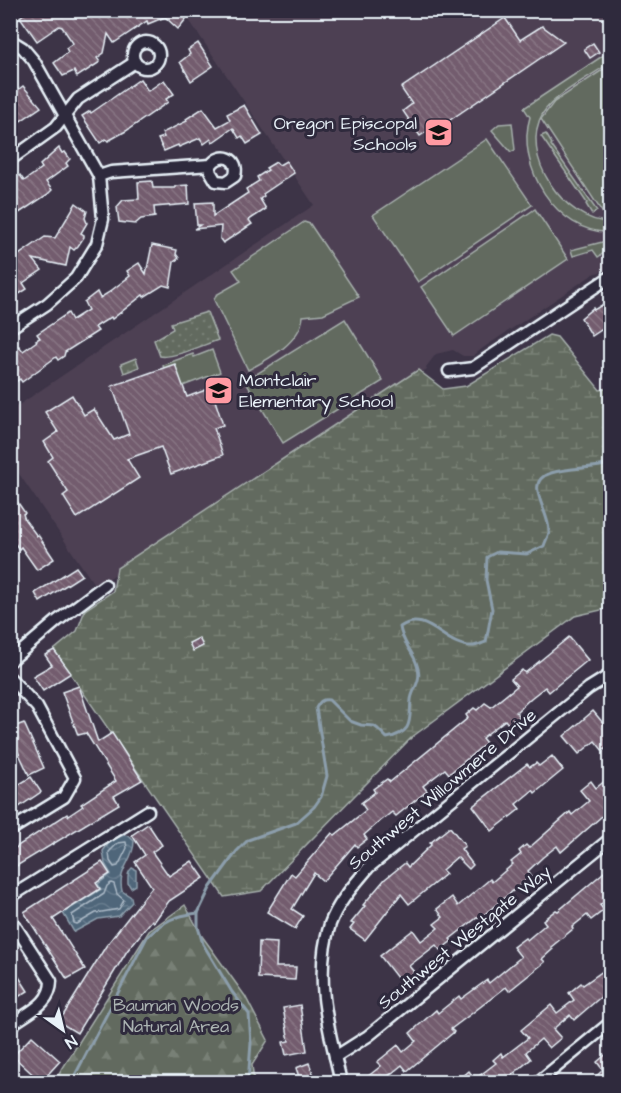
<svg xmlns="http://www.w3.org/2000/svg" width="621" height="1093" font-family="'Architects Daughter',sans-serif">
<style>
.built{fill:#4d4053}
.grass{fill:#626a5e;stroke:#a5aeab;stroke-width:1.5}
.forest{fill:url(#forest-firs);stroke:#a5aeab;stroke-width:1.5}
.wetland{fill:url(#wetland-marsh);stroke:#a5aeab;stroke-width:1.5}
.park{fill:url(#park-dots);stroke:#a5aeab;stroke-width:1.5}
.water{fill:url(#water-waves);stroke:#8c9eac;stroke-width:1.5}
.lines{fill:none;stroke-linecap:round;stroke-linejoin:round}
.shore{stroke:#abb9c6;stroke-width:1.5}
.stream{stroke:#8c9eac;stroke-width:3}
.building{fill:url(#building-back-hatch);stroke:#e8f1f8;stroke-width:1.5}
.minor-casing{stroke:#e8f1f8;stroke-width:15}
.minor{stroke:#2f2a3d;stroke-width:10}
.labels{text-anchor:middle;stroke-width:6;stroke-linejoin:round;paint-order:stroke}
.poi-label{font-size:18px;fill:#e8f1f8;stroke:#2f2a3d;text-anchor:end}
.street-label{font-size:18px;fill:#e8f1f8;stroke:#2f2a3d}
.park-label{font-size:18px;fill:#acb4b3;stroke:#2f2a3d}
</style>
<defs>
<pattern id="forest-firs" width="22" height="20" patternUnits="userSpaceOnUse" patternTransform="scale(1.5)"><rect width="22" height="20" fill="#626a5e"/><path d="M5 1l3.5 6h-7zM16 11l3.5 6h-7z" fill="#788076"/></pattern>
<pattern id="wetland-marsh" width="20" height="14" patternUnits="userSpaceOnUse" patternTransform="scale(1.5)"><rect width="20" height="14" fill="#626a5e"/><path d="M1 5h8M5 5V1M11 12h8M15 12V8" fill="none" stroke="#788076"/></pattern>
<pattern id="park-dots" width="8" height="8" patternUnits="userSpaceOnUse" patternTransform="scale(1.5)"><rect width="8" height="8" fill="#626a5e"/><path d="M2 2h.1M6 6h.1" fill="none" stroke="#788076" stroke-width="1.8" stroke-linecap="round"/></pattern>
<pattern id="water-waves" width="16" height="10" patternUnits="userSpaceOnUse" patternTransform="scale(1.5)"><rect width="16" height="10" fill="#4f667a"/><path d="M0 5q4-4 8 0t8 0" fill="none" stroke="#687c8e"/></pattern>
<pattern id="building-back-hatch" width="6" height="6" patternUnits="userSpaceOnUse" patternTransform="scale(1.5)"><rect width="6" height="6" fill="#735c6e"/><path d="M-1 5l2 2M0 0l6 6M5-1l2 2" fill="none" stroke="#877483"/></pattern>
</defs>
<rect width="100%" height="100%" fill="#3d3447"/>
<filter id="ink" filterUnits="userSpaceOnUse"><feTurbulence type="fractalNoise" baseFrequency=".0167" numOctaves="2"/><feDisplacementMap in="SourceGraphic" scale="12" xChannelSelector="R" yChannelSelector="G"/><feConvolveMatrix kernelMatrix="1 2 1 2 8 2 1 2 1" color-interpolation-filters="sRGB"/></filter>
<g filter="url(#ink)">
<polygon class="built" points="183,11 610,11 610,266 601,272 595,273 483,348 473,356 463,356 453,350 436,354 426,367 427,369 96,587 11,462 10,411 314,205"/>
<g class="grass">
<path d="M610 51V63C592 75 554 95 543 113 518 155 564 222 610 222V232C557 234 515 166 530 117L524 108Z"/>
<polygon points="610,65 610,210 604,215 541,119 554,102"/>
<polygon points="512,123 515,150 511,152 492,130 499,124"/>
<polygon points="546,134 552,144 551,145 597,211 592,214 586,204 587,203 541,136"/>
<polygon points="487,139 532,205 418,282 373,215"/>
<polygon points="535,209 568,259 454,336 421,287"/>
<path d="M304 222 310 224 359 297 323 314 303 316C301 342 269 359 248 370L214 300 216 295 241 281 233 270Z"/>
<polygon points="610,240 607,244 610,249 598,257 593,250 573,256 571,250"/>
<polygon points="345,319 383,381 283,443 245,381"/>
<polygon points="212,350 220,372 172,390 163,365 193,354 194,357"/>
</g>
<polygon class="forest" points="185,905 202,936 245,996 268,1040 252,1065 254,1082 54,1082 149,931"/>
<polygon class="wetland" points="549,335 557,337 600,390 610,388 610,608 575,616 412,737 261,891 224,897 54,650 77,631 85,610 113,591 117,568 418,370 443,389 466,386"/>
<g class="park">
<path d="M207 312 218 340C203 345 172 359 160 356L154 340 173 329 171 323Z"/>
<polygon points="136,358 139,367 124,373 121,364"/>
</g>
<g class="water">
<path d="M124 835 129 836 134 841C134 861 117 868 122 891L131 897 132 902 119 916 98 919 74 932 63 913 101 889 98 884 111 874 105 864 103 851 111 840Z"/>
<path d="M132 868 136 870V885L131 888 128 883C128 877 127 872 132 868Z"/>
</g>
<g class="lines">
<g class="shore">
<polygon points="126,842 127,848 118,866 114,867 110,861 109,852 118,843"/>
<polygon points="111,883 114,884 117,894 124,900 119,909 96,913 77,924 74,923 72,915 104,894 107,886"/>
</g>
<g class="stream">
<path d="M69 1082 73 1079 147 937C166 920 173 916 198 913"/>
<path d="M248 1082 251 1043 249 1014 232 992 203 944 198 927V913L210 888 237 851 248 840 296 823 314 807 321 797 327 776 316 708C320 701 322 699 329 700L350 721 361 725 374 726 378 729 387 738C414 732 409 721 411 700 412 689 423 681 417 665 413 651 402 643 400 627 427 608 445 648 473 646 477 646 482 643 486 642L492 609 486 580 487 557 497 552 527 554 544 546C545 542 548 537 549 533 551 512 521 482 551 473 570 467 591 469 610 464"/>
</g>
</g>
<g class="building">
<polygon points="29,10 181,10 178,12 186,19 178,29 165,17 148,24 147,21 114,43 108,34 104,53 97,58 100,62 77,77 74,71 63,76 54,63 68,52 66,48 73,43 62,27 59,26 37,41 20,17"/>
<polygon points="505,18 520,40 542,26 564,42 431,133 429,130 420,136 403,111 412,104 401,88"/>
<polygon points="198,43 213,66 191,81 180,62 190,54 188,50"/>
<polygon points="593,43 599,52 590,58 584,49"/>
<polygon points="140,79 148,91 164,80 174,94 166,99 168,102 126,131 108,141 106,139 100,143 82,116 90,111 91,113"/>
<polygon points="23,86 41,107 10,128 10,96"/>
<polygon points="244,105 262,135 247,144 242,136 239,138 233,128 213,142 211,139 204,144 200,138 179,147 178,145 164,151 158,139 164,137 162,133 187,121 186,119 203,108 217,127 230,120 227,114"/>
<polygon points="59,148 62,153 65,152 70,159 66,163 68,166 46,182 52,190 48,194 10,219 10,182 20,175 24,181 42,168 40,165"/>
<polygon points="286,161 294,173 263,194 264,196 260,199 266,209 249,220 252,224 223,243 220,239 221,226 194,229 200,225 197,225 195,203 213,202 213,216 248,193 246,189 259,181 257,177 268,170 266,168 276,162 279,165"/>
<polygon points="152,181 153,188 175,188 175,186 188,185 189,204 154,207 155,217 141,219 135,224 119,222 117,207 123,200 139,199 138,182"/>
<polygon points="76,203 87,211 85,218 87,223 81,233 84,235 84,237 78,246 74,250 70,247 66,266 33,259 42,270 23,283 27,289 16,296 10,288 10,261 45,237 55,238"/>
<polygon points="152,245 177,250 176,254 179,258 174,262 170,287 163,285 144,297 143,295 112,319 111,317 95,327 98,331 65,352 64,356 58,360 56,357 22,382 20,379 10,386 10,363 15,360 10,352 19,346 23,351 37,341 36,340 40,338 37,334 68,313 72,320 88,310 84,302 97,292 100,298 108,293 130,276 127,271 139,263 146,274"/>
<polygon points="605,303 610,311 610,324 592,336 581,318 593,308 594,310"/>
<polygon points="175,364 187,397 211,388 223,425 214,428 223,455 171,474 161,447 127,459 139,478 77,518 63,496 68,492 48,461 53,457 44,442 58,432 45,412 72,395 84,415 94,409 114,440 129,434 112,386"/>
<polygon points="10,491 25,513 23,514 25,520 37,536 38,535 54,559 37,570 21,547 19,549 10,537"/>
<polygon points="76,567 82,575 40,602 35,593"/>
<polygon points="569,637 588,660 549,692 545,687 531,698 516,712 520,716 509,725 505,720 482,738 486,743 449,774 445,769 423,786 427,791 396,816 392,812 378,823 364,835 367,839 357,847 355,844 323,881 314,873 292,909 303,916 295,929 267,912 291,873 295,876 332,833 335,835 366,810 361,803 375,792 373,789 387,779 390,782 468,718 466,715 474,708 477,710 485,703 491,707 517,686 511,679 522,670 525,673"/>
<polygon points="199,638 203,646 193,651 189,643"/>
<polygon points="54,650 71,673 43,691 33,676 52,665 45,655"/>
<polygon points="79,686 98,742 112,733 142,780 114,796 119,804 10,870 10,853 19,845 67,814 68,816 83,806 81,804 116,781 86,733 78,735 62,692"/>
<polygon points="593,711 609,730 605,732 610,739 610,744 603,751 595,741 579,754 564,736"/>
<polygon points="24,723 44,768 29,775 14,743 15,742 11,728"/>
<polygon points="552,756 563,770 535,793 533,790 516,804 520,809 492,831 473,806 527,764 530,767 536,763 539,766"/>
<polygon points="31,777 41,792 10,813 10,790"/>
<polygon points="610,777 610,809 561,852 557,846 543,857 528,871 531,876 480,918 478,917 450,939 452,941 440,950 436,945 409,966 414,972 401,983 380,956 413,930 421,941 438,928 434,924 443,917 437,909 452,897 458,906 490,879 492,882 513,864 511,862 521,854 519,851 526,845 529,848 570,812 572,815 589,801 580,790 591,781 596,788"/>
<polygon points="148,824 162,845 152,852 169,876 192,861 204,878 169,901 154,922 152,920 127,951 77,1033 59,1022 106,946 152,887 135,862 145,855 132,835"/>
<polygon points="450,827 465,846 461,849 473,865 469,869 457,857 442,870 446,874 409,904 401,894 365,940 350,929 354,924 351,923 365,906 363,905 385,879 405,863 408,867 431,845 430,843"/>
<polygon points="102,862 110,874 96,883 100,889 53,919 85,969 67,979 24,912"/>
<polygon points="610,867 610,897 600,905 604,910 591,920 587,915 572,927 573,929 551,947 553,949 542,959 545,962 509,991 506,987 471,1014 451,1029 454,1032 407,1071 402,1065 386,1078 388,1083 372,1083 367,1077 381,1066 377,1062 398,1045 403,1052 416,1041 410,1033 436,1010 438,1013 459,996 461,999 487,980 489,983 521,957 513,947 525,938 527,940 546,924 543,920 556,910 558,911"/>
<polygon points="259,942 277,943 276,967 296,967 295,980 258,978"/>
<polygon points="10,963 28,991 10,1002"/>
<polygon points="610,966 610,989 574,1020 570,1015 553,1029 561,1038 549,1048 541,1039 526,1052 531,1059 507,1079 505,1077 499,1083 455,1083 469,1071 475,1079 496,1063 493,1060 501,1053 503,1057 528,1038 521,1030 551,1005 557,1013 574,1000 569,993 581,983 583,985"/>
<polygon points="300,1005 307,1051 286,1055 283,1042 289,1041 283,1008"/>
<polygon points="32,1036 60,1061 41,1082 13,1056"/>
<polygon points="610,1051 610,1083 589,1083 603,1070 597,1062"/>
<polygon points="309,1063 317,1083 301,1083 296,1068"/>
</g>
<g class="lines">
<defs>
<g id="minor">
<polyline points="10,40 23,48 34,61 99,176 103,219 97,244 76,278 47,304 10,328"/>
<circle cx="146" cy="55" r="13"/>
<polyline points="10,160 56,127 78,99 135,62"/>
<path d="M99 176 111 172 211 165C221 151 240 158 235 176L226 182 216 181 210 171 211 165"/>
<polyline points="449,371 473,368 610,277"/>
<polyline points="10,661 57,621 105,585"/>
<polyline points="10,678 37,707 75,778 64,797 10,830"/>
<polyline points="10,897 148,811"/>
<path d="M10 918 51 981C51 1005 27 1012 10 1026"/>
<polyline points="335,1057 368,1036 610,839"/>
<path d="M341 1082C329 1030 313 977 330 924 338 902 355 884 369 867L589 688 610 675"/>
<polyline points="538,1082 610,1023"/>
</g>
</defs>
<use href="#minor" class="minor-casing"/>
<use href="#minor" class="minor"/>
</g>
</g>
<defs>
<symbol id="school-square" viewBox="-11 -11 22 22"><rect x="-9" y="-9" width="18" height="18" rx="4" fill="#ff9aa2" stroke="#2f2a3d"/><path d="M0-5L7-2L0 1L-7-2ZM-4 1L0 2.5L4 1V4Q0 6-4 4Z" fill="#111"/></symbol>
</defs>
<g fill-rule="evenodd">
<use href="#school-square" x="422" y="116" width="33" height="33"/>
<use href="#school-square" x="202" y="374" width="33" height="33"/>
</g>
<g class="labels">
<g class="poi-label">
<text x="417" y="129">Oregon Episcopal<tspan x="417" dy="21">Schools</tspan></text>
<text x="239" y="386" text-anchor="start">Montclair<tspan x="239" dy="21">Elementary School</tspan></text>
</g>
<g class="street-label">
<text transform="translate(442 789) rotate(-40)" y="6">Southwest Willowmere Drive</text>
<text transform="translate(464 937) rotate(-39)" y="6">Southwest Westgate Way</text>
</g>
<g class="park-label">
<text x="176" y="1011">Bauman Woods<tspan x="176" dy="21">Natural Area</tspan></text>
</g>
</g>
<rect width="621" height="1093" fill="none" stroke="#2f2a3d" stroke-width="36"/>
<rect x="18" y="18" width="585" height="1057" fill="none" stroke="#e8f1f8" stroke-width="2" filter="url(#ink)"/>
<g transform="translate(63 1030) rotate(146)" stroke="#2f2a3d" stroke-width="4.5" paint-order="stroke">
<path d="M0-4.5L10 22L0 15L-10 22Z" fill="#e8f1f8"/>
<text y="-9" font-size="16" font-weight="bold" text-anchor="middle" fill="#e8f1f8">N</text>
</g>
</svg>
